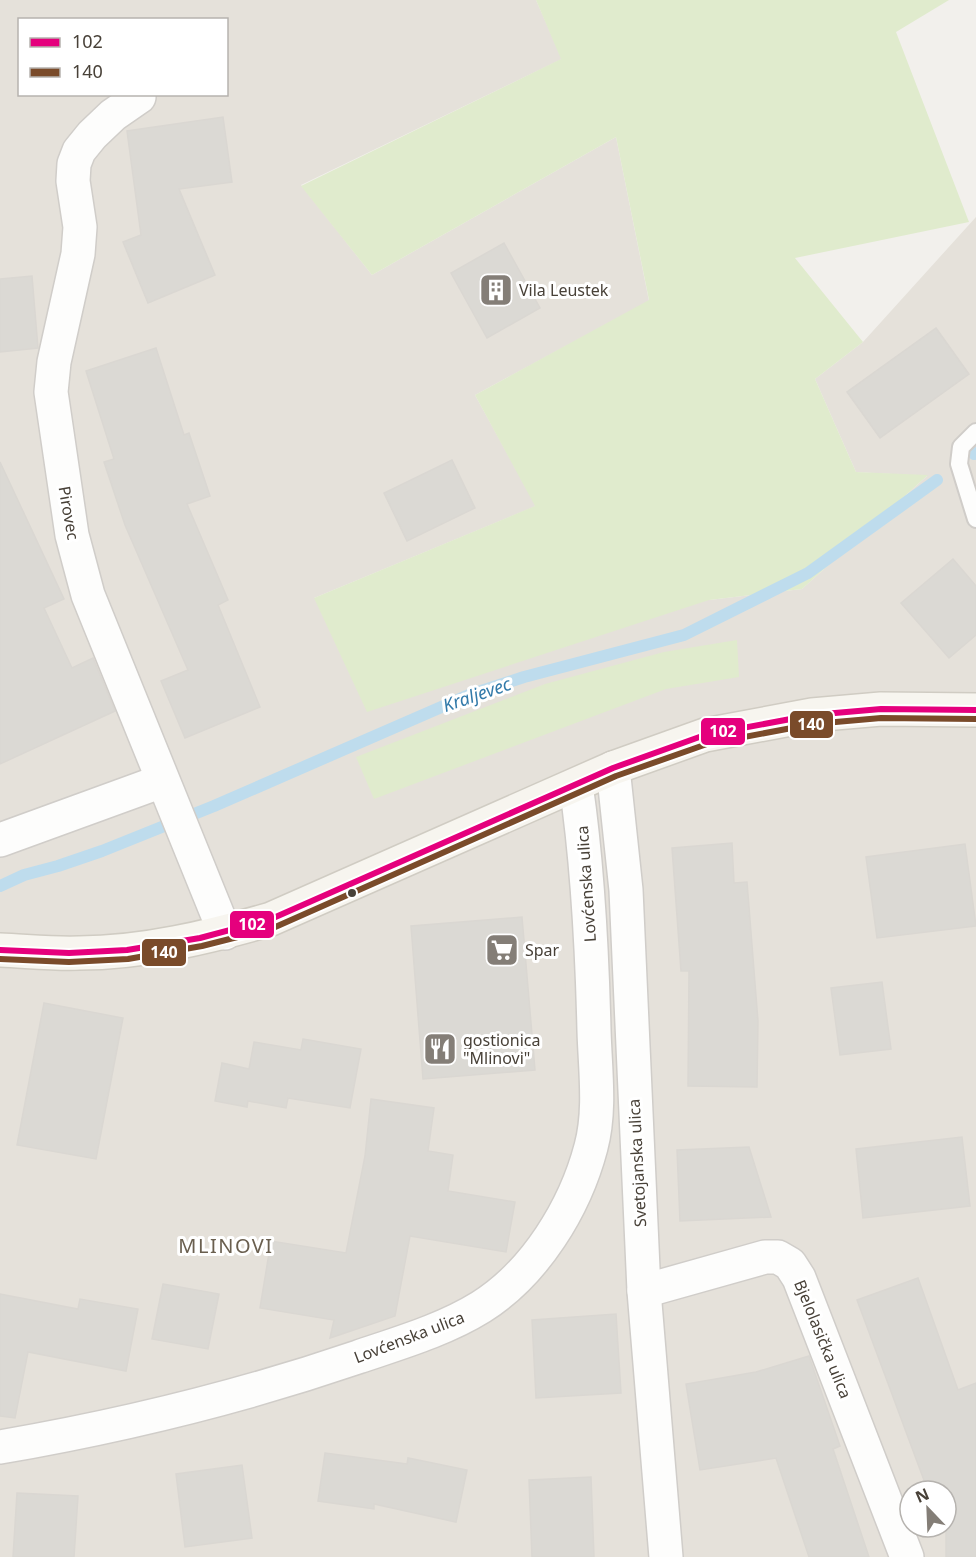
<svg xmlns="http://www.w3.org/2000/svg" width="976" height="1557" font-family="'Noto Sans',sans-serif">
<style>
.residential{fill:#e5e1da;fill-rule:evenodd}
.green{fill:#e0ebcd}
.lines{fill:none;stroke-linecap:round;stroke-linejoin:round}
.stream{stroke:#bedced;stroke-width:12}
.building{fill:#dbd9d4;stroke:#dad7d2;stroke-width:1.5}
.lane-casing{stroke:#d0cdc9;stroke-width:20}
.street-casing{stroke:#d0cdc9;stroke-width:36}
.secondary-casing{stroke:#d0ccc3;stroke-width:36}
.lane{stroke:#fdfdfc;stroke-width:16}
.street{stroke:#fdfdfc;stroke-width:33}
.secondary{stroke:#f7f5ef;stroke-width:33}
.bus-1-casing{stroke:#fff;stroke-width:10}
.bus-2-casing{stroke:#fff;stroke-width:10}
.bus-1{stroke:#e5007d;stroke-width:6}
.bus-2{stroke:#7a4b2a;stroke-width:6}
.bus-dot{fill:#484138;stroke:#fff;stroke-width:2}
.labels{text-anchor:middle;stroke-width:6;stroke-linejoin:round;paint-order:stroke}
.poi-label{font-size:16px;fill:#484138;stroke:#fff;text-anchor:start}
.street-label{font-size:16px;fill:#484138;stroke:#fff}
.water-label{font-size:18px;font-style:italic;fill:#327aa9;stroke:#fff}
.quarter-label{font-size:20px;letter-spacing:1.5px;fill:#6a5f4f;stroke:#fff}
.line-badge{stroke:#fff;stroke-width:2}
.badge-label{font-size:16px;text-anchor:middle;font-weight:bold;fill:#fff}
</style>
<rect width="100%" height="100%" fill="#f2f0ec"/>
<path class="residential" d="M0 0H536L562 59 301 185 372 275 616 137 649 301 475 395 536 506 314 598 709 600 802 589 927 476 856 472 815 379 863 342 976 217V1557H0ZM20 20H226V94H20ZM910 1491H946V1527H910Z"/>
<g class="green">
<polygon points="536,0 949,0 896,32 969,222 795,258 863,342 815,379 856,472 928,475 802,589 709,600 367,712 314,598 535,506 475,395 649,300 616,137 372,275 301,186 561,59"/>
<polygon points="737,640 739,677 666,689 374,799 356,757 545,684 664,652"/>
</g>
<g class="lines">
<g class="stream">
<polyline points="974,454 976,453"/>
<polyline points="0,886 24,875 58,866 102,851 214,806 469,695 524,677 684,635 808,573 937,480"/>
</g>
</g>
<g class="building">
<polygon points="223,117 232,182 179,189 215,275 148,303 123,242 141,235 127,131"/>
<polygon points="504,243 540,308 487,338 451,273"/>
<polygon points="32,276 38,348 0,352 0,279"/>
<polygon points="936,328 969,374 880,438 847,392"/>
<polygon points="156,348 184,435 189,433 210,496 187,504 228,600 218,605 260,707 185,738 161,681 188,670 125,525 104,462 114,459 86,371"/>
<polygon points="452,460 475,508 407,541 384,493"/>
<polygon points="0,462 64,599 44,608 72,668 93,658 115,711 0,764"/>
<polygon points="953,559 976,586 976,635 949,658 901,603"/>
<polygon points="732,843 734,883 747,882 758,1021 757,1087 688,1086 689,971 681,971 672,848"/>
<polygon points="965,844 976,926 877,938 866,857"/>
<polygon points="522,917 535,1070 423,1079 411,926"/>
<polygon points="882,982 891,1049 840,1055 831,988"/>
<polygon points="44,1003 123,1018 96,1159 17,1145"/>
<polygon points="303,1039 361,1049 350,1108 288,1098 286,1108 248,1101 247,1107 215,1101 222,1063 249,1069 254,1042 301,1050"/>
<polygon points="371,1099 434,1108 428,1151 453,1155 448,1191 515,1202 506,1252 410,1236 395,1316 330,1338 334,1320 260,1308 271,1241 346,1253 365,1156"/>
<polygon points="962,1137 970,1206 863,1218 856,1149"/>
<polygon points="749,1147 771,1217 680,1221 677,1150"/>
<polygon points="918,1278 958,1390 976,1383 976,1557 946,1557 946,1491 928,1491 857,1300"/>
<polygon points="163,1284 219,1294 208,1349 152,1339"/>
<polygon points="0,1294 78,1309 80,1299 138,1309 126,1371 28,1352 15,1418 0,1416"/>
<polygon points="616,1314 621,1393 536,1398 532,1320"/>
<polygon points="809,1356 840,1446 833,1449 869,1557 809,1557 776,1458 700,1470 686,1384 756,1372"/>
<polygon points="325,1453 407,1464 408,1458 467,1470 456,1522 374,1504 374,1509 318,1501"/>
<polygon points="242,1465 252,1538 185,1547 176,1474"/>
<polygon points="591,1477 594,1557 532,1557 529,1480"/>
<polygon points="17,1493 78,1496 74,1557 13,1557"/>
</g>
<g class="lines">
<defs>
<polyline id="lane" points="976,432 961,447 959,464 976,519"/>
<g id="street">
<polyline points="139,97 113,115 92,135 79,151 74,164 73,181 80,227 78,254 54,362 51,392 72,535 88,595 225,933"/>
<polyline points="613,768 626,890 644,1291 666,1557"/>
<polyline points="0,840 162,781"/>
<polyline points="644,1291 765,1257 778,1257 790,1264 799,1278 907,1557"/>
<path d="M0 1447C122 1426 241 1397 358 1357 399 1343 444 1330 481 1307 535 1273 575 1208 591 1147 601 1110 595 1068 594 1030 592 948 588 866 576 785"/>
</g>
<path id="secondary" d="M0 950C26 951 53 954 79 953 143 953 209 937 271 919L613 768 705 735 812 715 881 709 976 710"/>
</defs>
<use href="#lane" class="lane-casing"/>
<use href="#street" class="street-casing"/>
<use href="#secondary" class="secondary-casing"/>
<use href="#lane" class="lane"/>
<use href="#street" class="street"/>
<use href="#secondary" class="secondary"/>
<defs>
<polyline id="bus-1" points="0,950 69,953 127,950 200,938 271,919 613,768 705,735 812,715 881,709 976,710"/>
<polyline id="bus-2" points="0,959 69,962 128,959 202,946 273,928 616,776 707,744 813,724 881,718 976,719"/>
</defs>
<use href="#bus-1" class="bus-1-casing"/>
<use href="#bus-2" class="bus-2-casing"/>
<use href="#bus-1" class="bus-1"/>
<use href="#bus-2" class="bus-2"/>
</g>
<defs>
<symbol id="building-square" viewBox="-11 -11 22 22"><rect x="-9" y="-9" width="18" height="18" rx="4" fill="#847e77" stroke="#fff"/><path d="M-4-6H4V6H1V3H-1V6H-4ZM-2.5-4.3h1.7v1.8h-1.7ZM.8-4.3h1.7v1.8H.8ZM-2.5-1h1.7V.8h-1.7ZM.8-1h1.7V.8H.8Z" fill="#fff"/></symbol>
<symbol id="supermarket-square" viewBox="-11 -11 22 22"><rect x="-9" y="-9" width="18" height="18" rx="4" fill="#847e77" stroke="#fff"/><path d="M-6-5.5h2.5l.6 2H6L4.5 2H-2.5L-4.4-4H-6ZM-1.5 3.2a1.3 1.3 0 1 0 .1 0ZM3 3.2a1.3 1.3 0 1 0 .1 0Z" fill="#fff"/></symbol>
<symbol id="restaurant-square" viewBox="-11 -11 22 22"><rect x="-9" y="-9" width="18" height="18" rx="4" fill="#847e77" stroke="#fff"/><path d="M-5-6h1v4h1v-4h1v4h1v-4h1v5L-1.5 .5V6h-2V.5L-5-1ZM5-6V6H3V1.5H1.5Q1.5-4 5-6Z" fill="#fff"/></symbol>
</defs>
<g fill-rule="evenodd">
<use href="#building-square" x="477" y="271" width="38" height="38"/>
<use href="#supermarket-square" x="483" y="931" width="38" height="38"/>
<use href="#restaurant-square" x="421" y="1030" width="38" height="38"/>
</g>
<circle class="bus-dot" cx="352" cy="893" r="5"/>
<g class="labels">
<g class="poi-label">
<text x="519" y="296">Vila Leustek</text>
<text x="525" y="956">Spar</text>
<text x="463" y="1046">gostionica<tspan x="463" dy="18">"Mlinovi"</tspan></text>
</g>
<g class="street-label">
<text transform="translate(69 513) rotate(80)" y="6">Pirovec</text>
<text transform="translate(586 884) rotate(-94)" y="6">Lovćenska ulica</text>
<text transform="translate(637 1163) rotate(-93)" y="6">Svetojanska ulica</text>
<text transform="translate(409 1337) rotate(-21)" y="6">Lovćenska ulica</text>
<text transform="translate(823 1339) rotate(68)" y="6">Bjelolasička ulica</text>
</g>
<g class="water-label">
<text transform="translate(477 695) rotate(-19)" y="6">Kraljevec</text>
</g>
<g class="quarter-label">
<text x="226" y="1253">MLINOVI</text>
</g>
</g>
<g class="line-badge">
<rect x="789" y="710" width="45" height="29" rx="6" fill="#7a4b2a"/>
<rect x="700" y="717" width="46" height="29" rx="6" fill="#e5007d"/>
<rect x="229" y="910" width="46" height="29" rx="6" fill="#e5007d"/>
<rect x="141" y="938" width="46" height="29" rx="6" fill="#7a4b2a"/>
</g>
<g class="badge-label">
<text x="811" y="730">140</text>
<text x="723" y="737">102</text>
<text x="252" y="930">102</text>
<text x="164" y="958">140</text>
</g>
<rect x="18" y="18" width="210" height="78" fill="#ffffff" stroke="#b6b3af" stroke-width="1.5"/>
<rect x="30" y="38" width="30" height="9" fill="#e5007d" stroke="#b6b3af" stroke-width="1.5"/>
<text x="72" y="48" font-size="18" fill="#484138">102</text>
<rect x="30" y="68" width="30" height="9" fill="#7a4b2a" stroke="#b6b3af" stroke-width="1.5"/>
<text x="72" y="78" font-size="18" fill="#484138">140</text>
<g transform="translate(928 1509) rotate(337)"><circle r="28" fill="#ffffff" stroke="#b6b3af" stroke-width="1.5"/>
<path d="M0-4.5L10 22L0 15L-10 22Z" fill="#847e77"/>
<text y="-9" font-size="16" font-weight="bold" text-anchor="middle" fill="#484138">N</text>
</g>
</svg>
